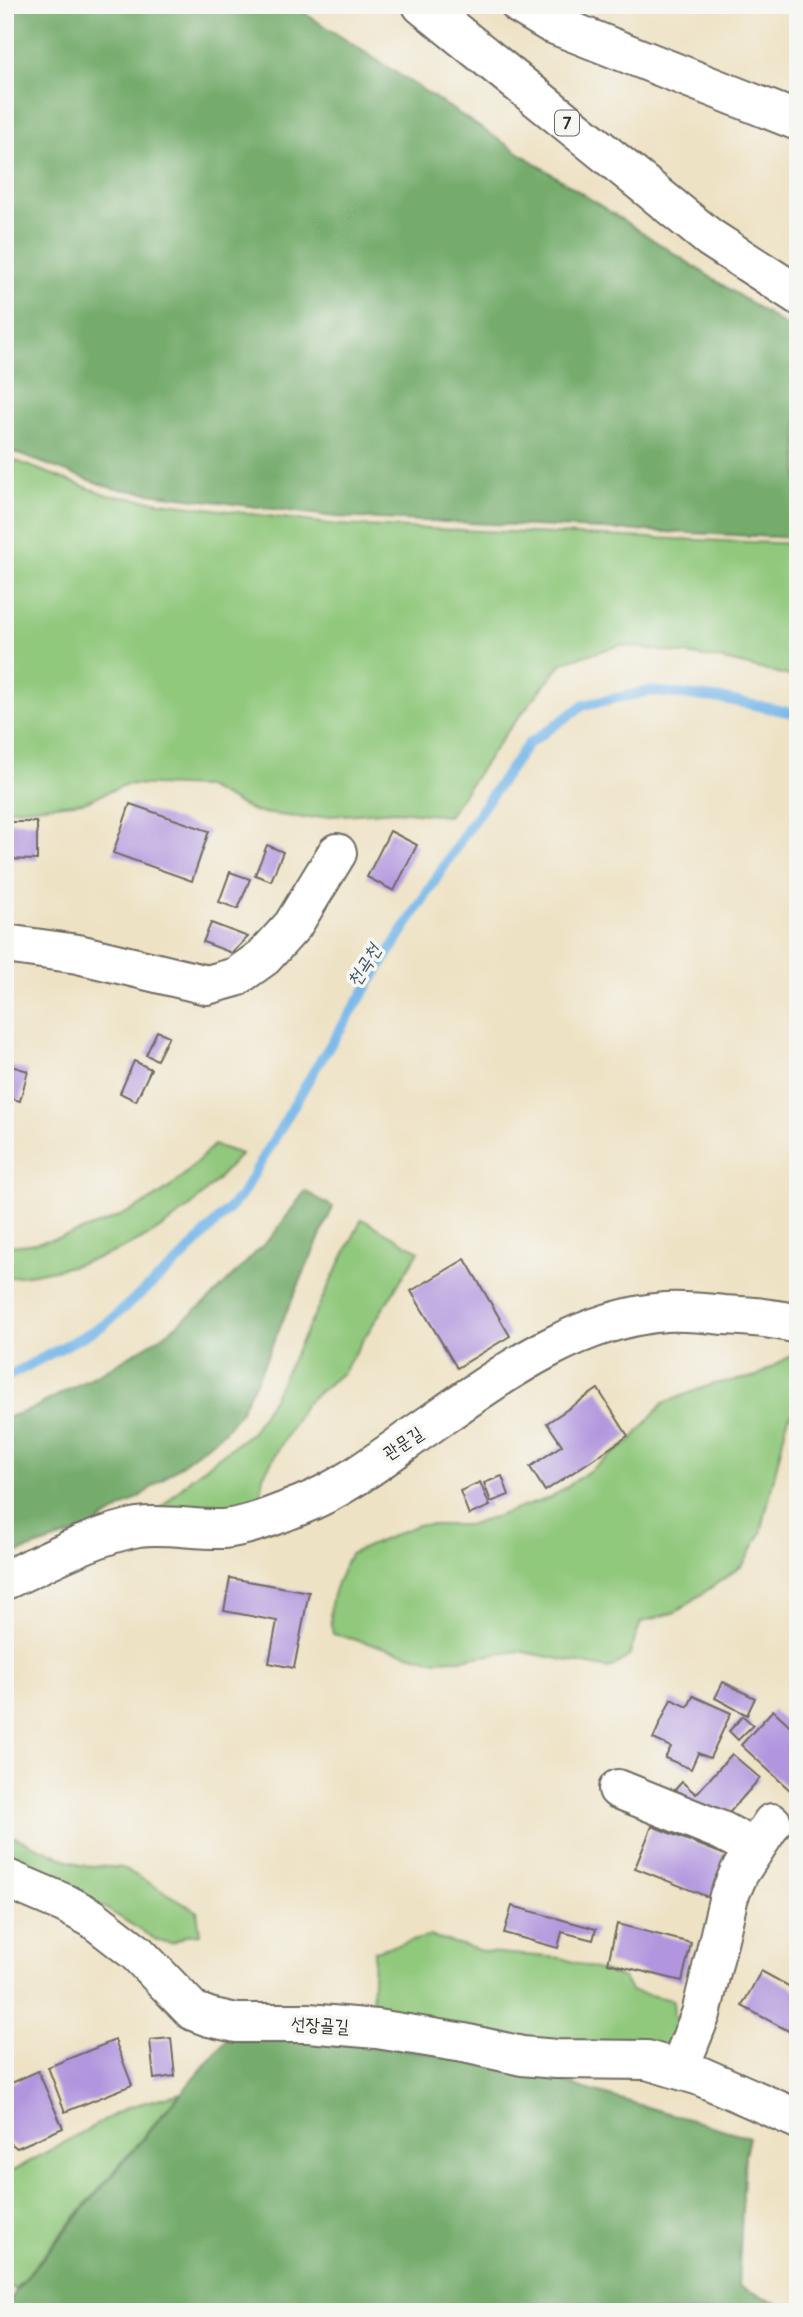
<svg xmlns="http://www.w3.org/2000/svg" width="803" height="2317" font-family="Pangolin,'Poor Story',sans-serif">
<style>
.green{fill:#90c87c;stroke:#5e7a54;stroke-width:2}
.forest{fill:#74ac6c;stroke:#506c4c;stroke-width:2}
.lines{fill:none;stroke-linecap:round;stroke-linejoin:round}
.stream{stroke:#74b6e9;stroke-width:10}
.building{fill:#b195de}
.minor-casing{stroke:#6f6b61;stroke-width:42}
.highway-casing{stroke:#6f6b61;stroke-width:42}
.minor{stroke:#fff;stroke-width:38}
.highway{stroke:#fff;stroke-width:38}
.labels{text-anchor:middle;stroke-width:7;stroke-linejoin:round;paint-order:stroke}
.shield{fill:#f6f6f2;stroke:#686867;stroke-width:2}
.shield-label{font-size:16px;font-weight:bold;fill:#2b2b2b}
.street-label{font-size:18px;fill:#2b2b2b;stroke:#f6f6f2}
.water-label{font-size:19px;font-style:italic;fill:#415564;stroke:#f6f6f2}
</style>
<rect width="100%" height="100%" fill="#f6f6f2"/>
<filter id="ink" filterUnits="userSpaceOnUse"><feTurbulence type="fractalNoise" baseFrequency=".0143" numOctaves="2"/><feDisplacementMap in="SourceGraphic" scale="14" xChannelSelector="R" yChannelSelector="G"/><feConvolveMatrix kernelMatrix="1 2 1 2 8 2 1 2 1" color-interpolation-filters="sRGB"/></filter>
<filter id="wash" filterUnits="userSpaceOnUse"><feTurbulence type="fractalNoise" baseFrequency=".00686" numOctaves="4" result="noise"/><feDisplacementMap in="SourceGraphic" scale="28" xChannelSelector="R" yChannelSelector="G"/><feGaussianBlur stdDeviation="1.57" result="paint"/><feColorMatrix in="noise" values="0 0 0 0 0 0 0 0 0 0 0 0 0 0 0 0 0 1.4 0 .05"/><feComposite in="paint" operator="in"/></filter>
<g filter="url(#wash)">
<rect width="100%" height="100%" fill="#eee2c4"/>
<g class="green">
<polygon points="5,457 107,495 336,525 798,544 798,678 720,659 621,645 563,662 506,733 448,816 396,811 303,818 255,812 206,787 127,784 84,802 5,810"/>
<path d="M214 1145 241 1154C224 1172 207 1192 188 1208 139 1251 69 1271 5 1278V1246C54 1245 138 1215 175 1183 189 1171 201 1157 214 1145Z"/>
<polygon points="362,1219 419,1251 343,1372 305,1404 263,1476 260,1502 232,1512 161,1508 191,1478 252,1432 275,1394"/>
<path d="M798 1342V1408L788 1418 761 1533 743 1565 676 1612 641 1622 629 1656 609 1669 519 1651 460 1659 431 1660 333 1634C324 1604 338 1580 350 1554L417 1525H471L552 1497 630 1442 663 1403 713 1384 755 1377 792 1355Z"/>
<polygon points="5,1833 80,1865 123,1868 197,1911 200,1934 187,1935 172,1943 158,1941 89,1898 5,1862"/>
<polygon points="430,1936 486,1952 561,1958 624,1978 631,1991 673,2000 674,2016 683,2024 668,2048 541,2044 372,2008 374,1951"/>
<polygon points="180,2093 15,2289 5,2283 5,2175 128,2107"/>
</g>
<g class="forest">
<polygon points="5,5 292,5 798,334 798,538 335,517 111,488 5,449"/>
<polygon points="305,1191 333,1207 258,1377 240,1412 224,1432 138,1498 88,1529 5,1557 5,1418 32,1409 106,1370 164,1335 211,1298 273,1235"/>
<polygon points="349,2039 521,2070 749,2137 745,2155 738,2286 798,2312 5,2312 16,2290 226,2040"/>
</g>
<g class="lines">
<polyline class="stream" points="5,1378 104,1325 179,1261 241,1196 315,1069 471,824 528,744 584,705 650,691 724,699 798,714"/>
</g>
<g id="blocks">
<g class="building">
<polygon points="130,804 209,831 192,881 113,853"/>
<polygon points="5,822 37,822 37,860 5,859"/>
<polygon points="390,831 417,845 394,891 367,877"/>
<polygon points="267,845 283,852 271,881 255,875"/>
<polygon points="230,872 250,879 238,909 219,902"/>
<polygon points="211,923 248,937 232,953 203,942"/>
<polygon points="157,1031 169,1036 157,1060 146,1055"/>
<polygon points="134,1061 151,1069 136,1101 120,1093"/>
<polygon points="11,1066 28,1071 20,1101 5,1097"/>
<polygon points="465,1259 510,1336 457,1368 411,1291"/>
<polygon points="598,1389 628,1436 545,1491 530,1467 562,1445 547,1423"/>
<polygon points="502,1476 509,1495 491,1502 484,1483"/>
<polygon points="480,1482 490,1506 469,1515 460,1491"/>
<polygon points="230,1578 309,1592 294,1668 269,1663 277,1621 224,1611"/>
<polygon points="723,1682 755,1698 747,1715 715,1698"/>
<polygon points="693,1696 731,1713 710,1758 698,1753 691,1769 665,1758 671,1747 653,1739 671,1699 688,1707"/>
<polygon points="773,1710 798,1733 798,1784 791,1791 741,1745"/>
<polygon points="743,1716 753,1725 738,1740 729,1731"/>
<polygon points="732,1754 760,1778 722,1821 672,1793 682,1782 696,1794"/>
<polygon points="652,1826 730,1857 713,1899 635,1868"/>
<polygon points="512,1906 596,1929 593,1940 562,1932 558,1948 504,1933"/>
<polygon points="617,1924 691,1943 682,1981 608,1963"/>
<polygon points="761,1971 798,1991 798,2036 742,2006"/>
<polygon points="171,2038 175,2076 154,2079 150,2040"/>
<polygon points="115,2040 132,2085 65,2112 48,2067"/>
<polygon points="38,2071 63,2128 17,2148 5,2139 5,2086"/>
</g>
</g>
</g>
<g filter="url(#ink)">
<use href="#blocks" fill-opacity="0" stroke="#6f6b61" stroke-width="2"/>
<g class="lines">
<defs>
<g id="minor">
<polyline points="5,944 78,954 207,985 236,977 264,957 293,925 337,853"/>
<path d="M5 1580C48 1561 92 1536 138 1527 162 1523 197 1530 223 1529 248 1527 275 1515 299 1506 341 1490 380 1460 416 1434 492 1382 571 1319 666 1312 685 1311 705 1313 724 1315 748 1316 774 1318 798 1324"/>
<polyline points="618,1789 722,1831 754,1848"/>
<polyline points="5,1878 66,1904 92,1918 137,1953 193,2011 209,2017 236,2023 308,2023 377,2029 464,2043 522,2056 556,2059 647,2060 700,2076 798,2119"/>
<polyline points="679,2069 701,2014 729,1896 739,1873 772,1823"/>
</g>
<g id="highway">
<polyline points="422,5 710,238 798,295"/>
<polyline points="520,5 550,23 798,121"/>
</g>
</defs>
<use href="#minor" class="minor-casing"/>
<use href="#highway" class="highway-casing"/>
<use href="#minor" class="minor"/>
<use href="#highway" class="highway"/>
</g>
</g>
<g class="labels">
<rect class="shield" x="555" y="110.5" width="24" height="25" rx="5"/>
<g class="shield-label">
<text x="567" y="129">7</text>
</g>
<g class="street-label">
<text transform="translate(403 1443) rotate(-34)" y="6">관문길</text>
<text transform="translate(320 2025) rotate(3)" y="6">선장골길</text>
</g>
<g class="water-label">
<text transform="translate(363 965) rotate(-58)" y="7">천곡천</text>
</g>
</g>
<rect width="803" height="2317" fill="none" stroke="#f6f6f2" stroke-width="28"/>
</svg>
